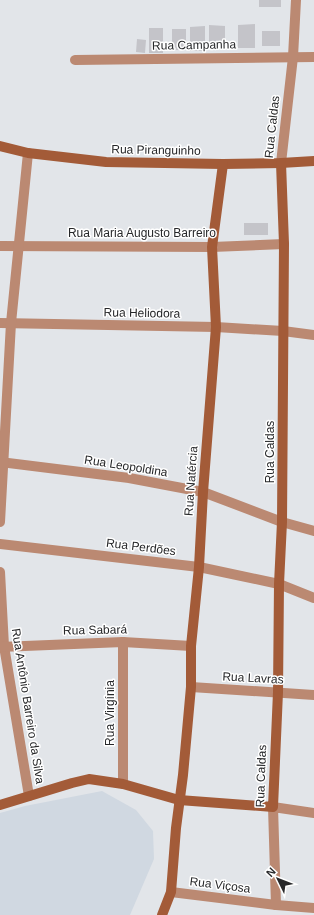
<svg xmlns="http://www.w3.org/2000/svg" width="314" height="915" font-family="Helvetica,sans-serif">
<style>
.built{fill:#d0d8e1}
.building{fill:#c4c4c9}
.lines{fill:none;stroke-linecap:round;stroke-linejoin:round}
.street{stroke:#bb8972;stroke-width:10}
.secondary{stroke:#a35b38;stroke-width:10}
.labels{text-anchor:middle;stroke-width:3;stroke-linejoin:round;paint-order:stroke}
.street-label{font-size:12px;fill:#262729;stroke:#fff}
</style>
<rect width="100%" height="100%" fill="#e2e5e9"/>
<polygon class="built" points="102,791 136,810 153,831 154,859 130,915 0,915 0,813 25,806"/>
<g class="building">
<rect x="259" y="0" width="22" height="7"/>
<polygon points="255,24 255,48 238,48 238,25"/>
<polygon points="209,25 225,26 225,49 209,48"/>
<polygon points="205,26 205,51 190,51 190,27"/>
<rect x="149" y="28" width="14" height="25"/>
<rect x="172" y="29" width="14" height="21"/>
<rect x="262" y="31" width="18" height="15"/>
<polygon points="137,39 146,40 145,53 136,52"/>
<rect x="244" y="223" width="24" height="12"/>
</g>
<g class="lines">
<g class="street">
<polyline points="75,60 314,57"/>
<polyline points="281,163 293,57 296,0"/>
<polyline points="0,246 212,247 284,244"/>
<polyline points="0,323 216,327 283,331 314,335"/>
<polyline points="0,462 129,478 203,492 282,522 314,531"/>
<polyline points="0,522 11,323 28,153"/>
<polyline points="0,544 199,567 279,584 314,598"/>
<polyline points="0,572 4,646 29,796"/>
<polyline points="0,647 123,642 191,646"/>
<polyline points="191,687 314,695"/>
<polyline points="123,784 123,642"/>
<polyline points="171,892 276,905 314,908"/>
<polyline points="276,905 273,807 314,813"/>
</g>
<g class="secondary">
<polyline points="0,146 28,153 106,162 223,164 281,163 314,161"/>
<polyline points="0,805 72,783 89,779 123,784 179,800 273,807 278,692 279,584 282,522 284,244 281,163"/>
<polyline points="162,915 171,892 176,828 183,775 191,687 191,646 199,567 203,492 216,327 212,247 223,164"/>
</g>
</g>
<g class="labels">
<g class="street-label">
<text transform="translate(194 45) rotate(-1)" y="4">Rua Campanha</text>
<text transform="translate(272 127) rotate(-84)" y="4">Rua Caldas</text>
<text transform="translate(156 150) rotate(1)" y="4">Rua Piranguinho</text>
<text x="142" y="237">Rua Maria Augusto Barreiro</text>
<text transform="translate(142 313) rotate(1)" y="4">Rua Heliodora</text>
<text transform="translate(270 452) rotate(-90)" y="4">Rua Caldas</text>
<text transform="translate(126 466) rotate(9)" y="4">Rua Leopoldina</text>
<text transform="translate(191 481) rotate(-86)" y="4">Rua Natércia</text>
<text transform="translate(141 547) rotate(7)" y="4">Rua Perdões</text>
<text transform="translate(95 630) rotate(-1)" y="4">Rua Sabará</text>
<text transform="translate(253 678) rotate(3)" y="4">Rua Lavras</text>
<text transform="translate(28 706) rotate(81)" y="4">Rua Antônio Barreiro da Silva</text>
<text transform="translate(110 713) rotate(-90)" y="4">Rua Virgínia</text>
<text transform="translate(261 776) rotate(-88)" y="4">Rua Caldas</text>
<text transform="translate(220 885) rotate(7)" y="4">Rua Viçosa</text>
</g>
</g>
<g transform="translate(278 879) rotate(313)" stroke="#ffffff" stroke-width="3" paint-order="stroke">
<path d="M0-3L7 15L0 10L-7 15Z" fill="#262729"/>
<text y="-6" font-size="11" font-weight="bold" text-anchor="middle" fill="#262729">N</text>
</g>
</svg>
